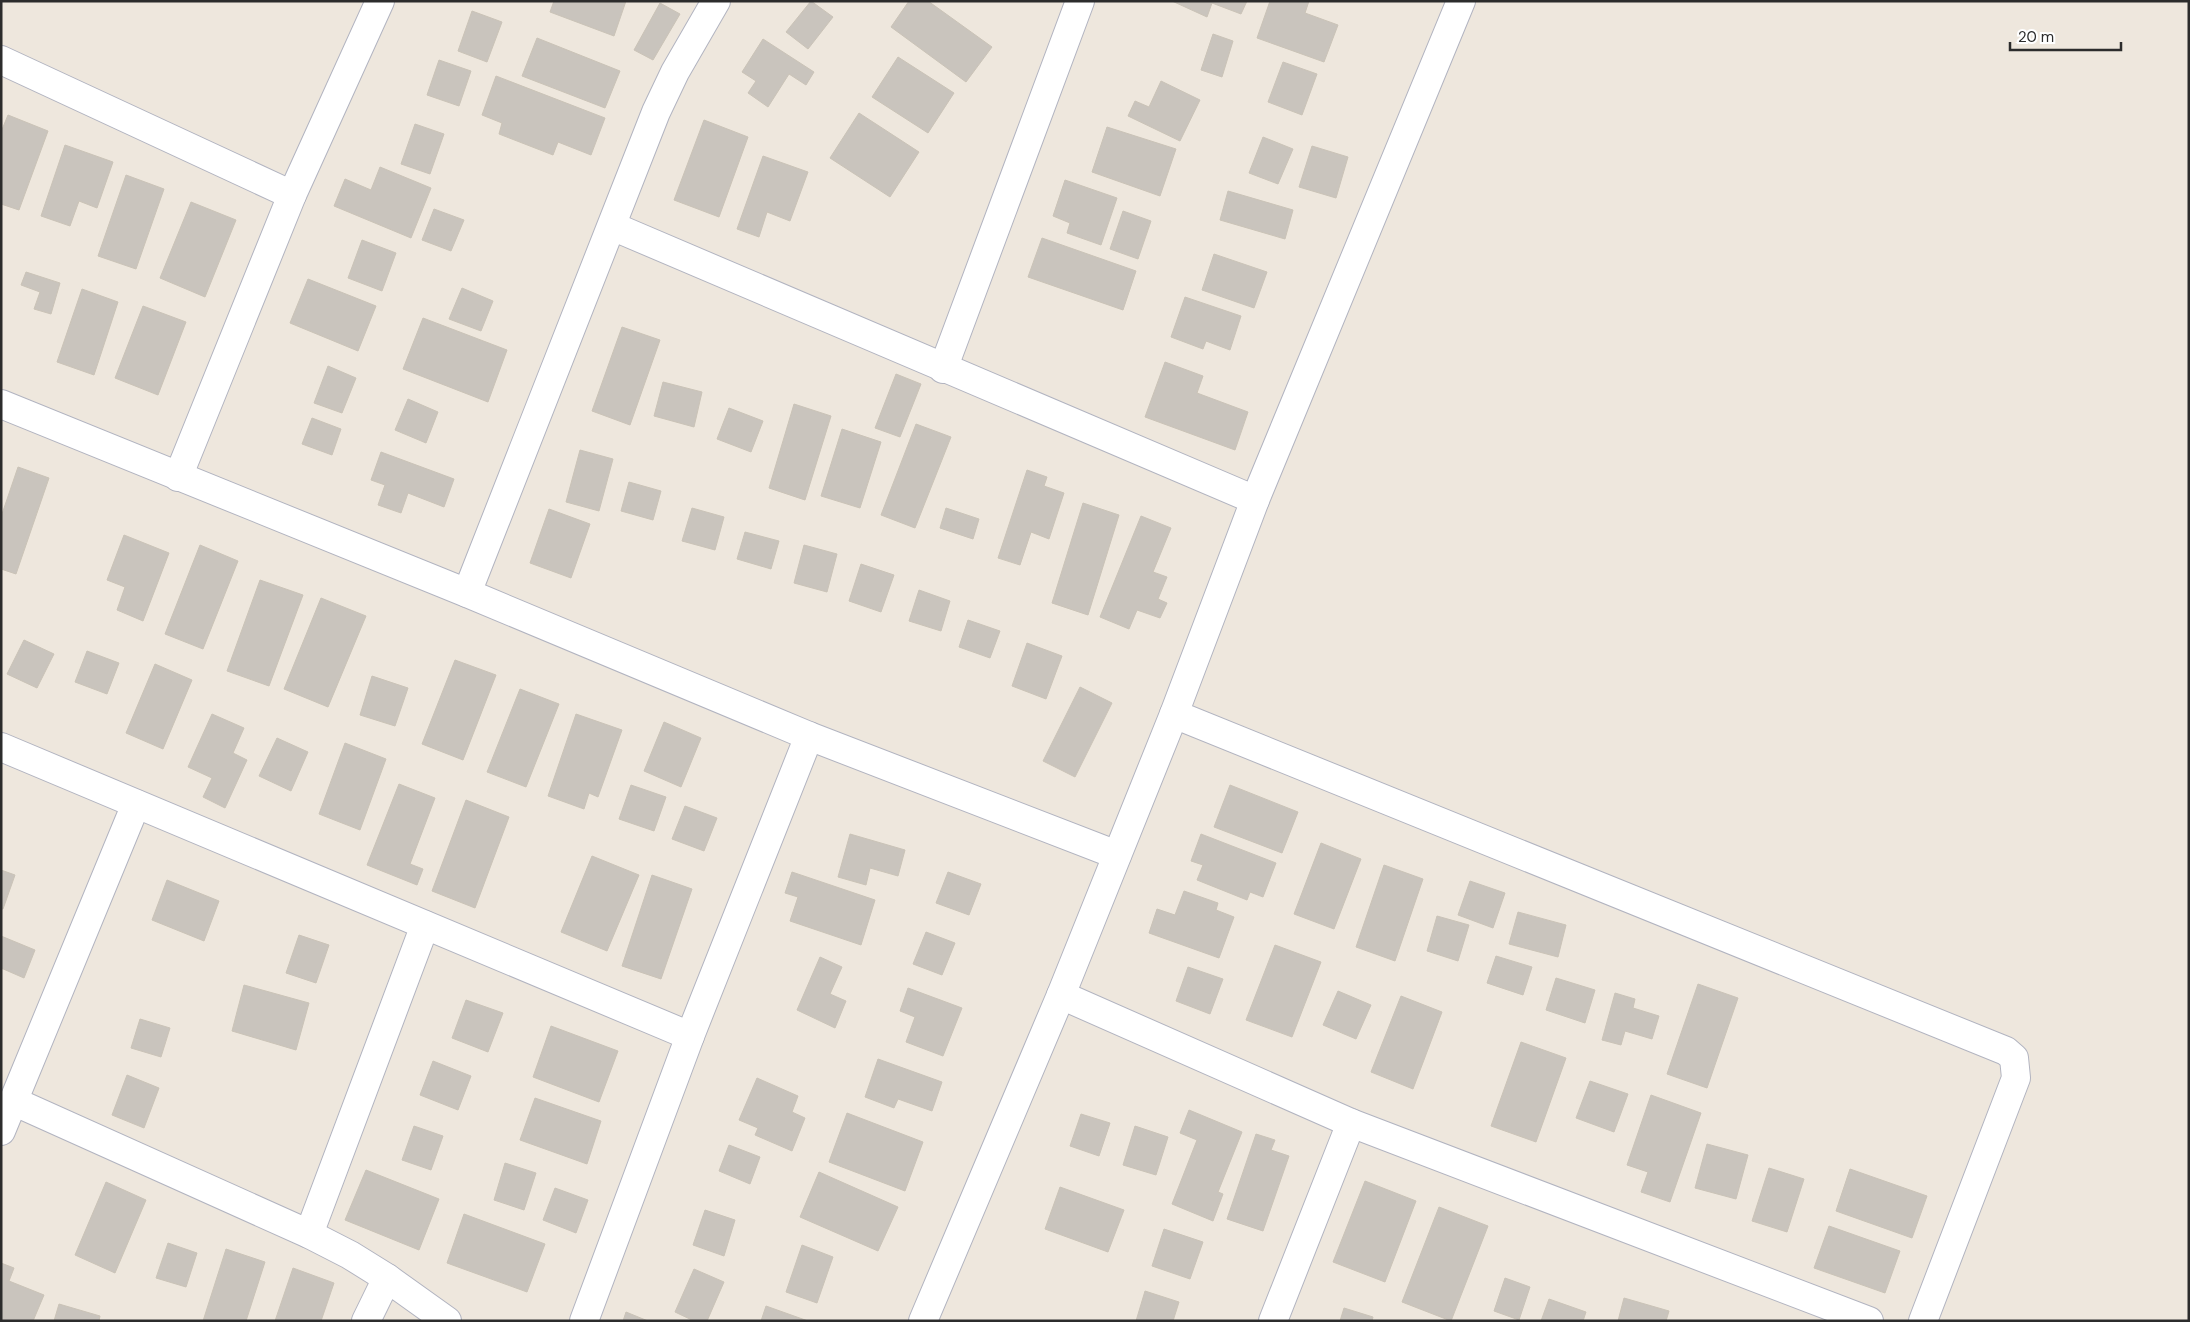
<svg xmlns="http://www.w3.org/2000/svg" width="2190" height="1322" font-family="'DM Sans',sans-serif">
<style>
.building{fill:#c9c4bd;stroke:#cac3b7}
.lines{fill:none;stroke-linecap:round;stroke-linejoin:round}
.minor-casing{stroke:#b2b4c0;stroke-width:30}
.minor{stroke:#fff;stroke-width:28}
</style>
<rect width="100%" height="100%" fill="#eee7dd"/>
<g class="building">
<polygon points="554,1 626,1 614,36 550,12"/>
<polygon points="811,1 833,17 808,49 786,32"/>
<polygon points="909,1 928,1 992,47 966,82 891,27"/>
<polygon points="1172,1 1247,1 1241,14 1212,3 1207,17"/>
<polygon points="1270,1 1309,1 1305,13 1338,25 1324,62 1257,38"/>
<polygon points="660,3 680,14 653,60 634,50"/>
<polygon points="472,11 502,22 487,62 458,51"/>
<polygon points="1213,34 1233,41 1222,77 1201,70"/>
<polygon points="537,38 620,71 605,108 522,76"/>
<polygon points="763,39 814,72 806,85 789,74 768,107 748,93 756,81 742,72"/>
<polygon points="898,57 954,93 928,133 872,97"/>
<polygon points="439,60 471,71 459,106 427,95"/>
<polygon points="1283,62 1317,74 1302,115 1268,102"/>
<polygon points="496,76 605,118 591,155 558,142 553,155 499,134 502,123 482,115"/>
<polygon points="1161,81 1200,100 1180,141 1128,116 1135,101 1149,107"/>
<polygon points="859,113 919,152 890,197 830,158"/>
<polygon points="8,115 48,131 19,210 1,204 1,132"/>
<polygon points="704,120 748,137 719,217 674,200"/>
<polygon points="415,124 444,134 430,174 401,164"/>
<polygon points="1107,127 1176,149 1160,196 1092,172"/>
<polygon points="1263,137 1293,149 1278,184 1249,173"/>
<polygon points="65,145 113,162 97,208 79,201 70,226 41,216"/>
<polygon points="1312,146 1348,157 1336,198 1299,187"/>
<polygon points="763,156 808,172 790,221 767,212 759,237 737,229"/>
<polygon points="380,167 431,188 411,238 334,206 345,179 371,190"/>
<polygon points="126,175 164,189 136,269 98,256"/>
<polygon points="1065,180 1117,198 1101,245 1067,233 1070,223 1053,216"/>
<polygon points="1228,191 1293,210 1285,239 1220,220"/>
<polygon points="191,202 236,220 205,297 160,278"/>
<polygon points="434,209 464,220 451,251 422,240"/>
<polygon points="1123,211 1151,221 1138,259 1110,249"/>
<polygon points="1042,238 1136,271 1123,310 1028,277"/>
<polygon points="362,240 396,253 382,291 348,278"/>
<polygon points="1214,254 1267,272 1254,308 1202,290"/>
<polygon points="26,272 60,283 51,314 34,309 40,292 21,285"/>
<polygon points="308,279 376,306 358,351 290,323"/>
<polygon points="462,288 493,301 481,331 449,319"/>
<polygon points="82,289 118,302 94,375 57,362"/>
<polygon points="1185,297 1241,316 1230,350 1206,341 1203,349 1171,337"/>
<polygon points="143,306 186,322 158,395 115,378"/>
<polygon points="423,318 507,350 488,402 403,369"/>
<polygon points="622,327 660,340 630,425 592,411"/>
<polygon points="1165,362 1203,376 1197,393 1248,412 1235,450 1145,417"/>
<polygon points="328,366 356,378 342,413 314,403"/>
<polygon points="896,374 921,384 900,437 875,428"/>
<polygon points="663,382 702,392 694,427 654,416"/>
<polygon points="408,399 438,412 426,443 395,430"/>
<polygon points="794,404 831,416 805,500 769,488"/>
<polygon points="729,408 763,421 751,452 717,439"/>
<polygon points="312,418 341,429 332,455 302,444"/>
<polygon points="916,424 951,437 915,528 881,515"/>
<polygon points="842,429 881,442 860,508 821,496"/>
<polygon points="580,450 613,459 599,511 566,502"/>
<polygon points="381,452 454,479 444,507 408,493 401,513 378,505 385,485 371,480"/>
<polygon points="18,467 49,478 16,574 1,569 1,517"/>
<polygon points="1027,470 1047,477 1044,486 1064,493 1049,539 1031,532 1020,565 998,558"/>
<polygon points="629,482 661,491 653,520 621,511"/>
<polygon points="1083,503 1119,515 1088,615 1052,603"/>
<polygon points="692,508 724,517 715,550 682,541"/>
<polygon points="946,508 979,519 973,539 940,528"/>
<polygon points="549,509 590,524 571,578 530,563"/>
<polygon points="1141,516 1171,528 1153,572 1167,577 1158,599 1167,603 1160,618 1137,610 1129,629 1100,617"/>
<polygon points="745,532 779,541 771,569 737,559"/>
<polygon points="124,535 169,553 143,621 117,610 125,587 107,580"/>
<polygon points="200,545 238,561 203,649 165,634"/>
<polygon points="804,545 837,554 827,592 794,583"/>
<polygon points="861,564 894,575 881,612 849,601"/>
<polygon points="260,580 303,595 269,686 227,671"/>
<polygon points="919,590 950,601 941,631 909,621"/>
<polygon points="321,598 366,616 328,707 284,689"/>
<polygon points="968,620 1000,631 990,658 959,647"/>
<polygon points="24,640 54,654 37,688 7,674"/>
<polygon points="1027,643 1062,656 1046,699 1012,686"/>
<polygon points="87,651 119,663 107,694 75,682"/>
<polygon points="455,660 496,675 463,760 422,744"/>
<polygon points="155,664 192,680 163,749 126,733"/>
<polygon points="372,676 408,688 395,726 360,715"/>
<polygon points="1080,687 1112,703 1075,777 1043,761"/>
<polygon points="520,689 559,704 526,787 487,772"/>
<polygon points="212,714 244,728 233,753 247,760 225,808 203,797 212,778 188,767"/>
<polygon points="576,714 622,730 598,797 589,793 584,809 548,796"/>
<polygon points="664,722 701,738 681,787 644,771"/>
<polygon points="277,738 308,752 291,791 259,776"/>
<polygon points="345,743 386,759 360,830 319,814"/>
<polygon points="399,784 435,798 410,864 423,869 417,885 367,865"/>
<polygon points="631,785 666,797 654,831 619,819"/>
<polygon points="1230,785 1298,812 1282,853 1214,827"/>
<polygon points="466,800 509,817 475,908 432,891"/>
<polygon points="685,806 717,818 704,851 672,839"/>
<polygon points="850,834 905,850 898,876 870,868 866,885 838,877"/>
<polygon points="1201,834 1276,863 1263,897 1250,892 1247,900 1197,880 1203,865 1191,861"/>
<polygon points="1321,843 1361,859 1334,929 1294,914"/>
<polygon points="592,856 639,875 607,951 561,932"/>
<polygon points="1384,865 1423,879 1395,961 1356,947"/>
<polygon points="1,870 15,875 3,909 1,909"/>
<polygon points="792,872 875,900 861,945 790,921 798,897 785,893"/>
<polygon points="948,872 981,884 969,915 936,903"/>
<polygon points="652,875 692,889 661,979 622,966"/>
<polygon points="167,880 219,901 204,941 152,920"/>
<polygon points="1470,881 1505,893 1493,928 1458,915"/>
<polygon points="1184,891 1218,903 1216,910 1234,917 1219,958 1149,933 1157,909 1175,915"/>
<polygon points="1518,912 1566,925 1558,957 1509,944"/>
<polygon points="1437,916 1469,925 1458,961 1427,951"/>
<polygon points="926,932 955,943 942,975 913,964"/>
<polygon points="299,935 329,945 316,983 286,973"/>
<polygon points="1,936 35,950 24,978 1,968"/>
<polygon points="1275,945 1321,962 1292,1037 1246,1020"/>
<polygon points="1496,956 1532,967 1523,995 1487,983"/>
<polygon points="820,957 842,967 830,994 846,1001 835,1028 797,1010"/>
<polygon points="1188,967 1223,979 1210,1014 1176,1001"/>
<polygon points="1556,978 1595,990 1585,1023 1546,1010"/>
<polygon points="1698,984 1738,998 1707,1088 1667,1074"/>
<polygon points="244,985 309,1003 296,1050 232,1031"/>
<polygon points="908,988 962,1008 943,1056 906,1042 915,1017 900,1011"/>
<polygon points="1338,991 1371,1005 1356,1039 1323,1025"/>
<polygon points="1615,993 1635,999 1633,1008 1659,1016 1652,1039 1625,1031 1621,1045 1602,1040"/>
<polygon points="1401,996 1442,1012 1413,1089 1371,1072"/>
<polygon points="466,1000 503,1013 488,1052 452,1038"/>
<polygon points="140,1019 170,1028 161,1057 131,1048"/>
<polygon points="551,1026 618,1051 599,1102 533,1077"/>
<polygon points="1521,1042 1566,1058 1536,1142 1491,1126"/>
<polygon points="878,1059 942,1082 932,1111 898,1099 894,1108 865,1097"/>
<polygon points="433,1061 471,1076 458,1110 420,1095"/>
<polygon points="127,1075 159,1088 144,1128 112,1115"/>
<polygon points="757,1078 798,1096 792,1112 805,1118 792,1151 755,1135 758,1128 739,1120"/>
<polygon points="1590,1081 1628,1094 1614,1132 1576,1118"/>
<polygon points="1651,1095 1701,1113 1670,1202 1641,1192 1648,1172 1627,1165"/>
<polygon points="535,1098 601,1121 587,1164 520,1140"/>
<polygon points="1189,1110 1242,1132 1218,1192 1223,1194 1213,1221 1172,1204 1197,1140 1180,1133"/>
<polygon points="847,1113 923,1142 905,1191 829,1162"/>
<polygon points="1081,1114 1110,1123 1099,1156 1070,1146"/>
<polygon points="414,1126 443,1136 431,1170 402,1160"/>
<polygon points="1135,1126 1168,1137 1156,1175 1123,1165"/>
<polygon points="1256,1134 1275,1140 1271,1150 1289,1156 1263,1231 1227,1219"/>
<polygon points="1707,1144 1748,1155 1736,1199 1695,1188"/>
<polygon points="729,1145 760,1157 750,1184 719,1171"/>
<polygon points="505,1163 536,1173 524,1210 494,1200"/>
<polygon points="1769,1168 1804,1179 1787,1232 1752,1221"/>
<polygon points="1850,1169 1927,1196 1912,1238 1836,1211"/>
<polygon points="366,1170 439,1199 419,1250 345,1220"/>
<polygon points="819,1172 898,1207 878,1251 800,1217"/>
<polygon points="1365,1181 1416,1201 1385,1282 1333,1262"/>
<polygon points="106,1182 146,1200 115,1273 75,1255"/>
<polygon points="1060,1187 1124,1210 1108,1252 1045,1229"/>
<polygon points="555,1188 588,1200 576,1233 543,1220"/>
<polygon points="1439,1207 1488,1226 1451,1321 1402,1302"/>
<polygon points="705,1210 735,1220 724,1256 693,1245"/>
<polygon points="464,1214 545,1244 527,1292 447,1263"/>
<polygon points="1829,1226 1900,1251 1885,1293 1814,1268"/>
<polygon points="1164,1229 1203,1242 1190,1279 1152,1266"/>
<polygon points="168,1243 197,1253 186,1287 156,1278"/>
<polygon points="802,1245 833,1257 817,1303 786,1292"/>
<polygon points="226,1249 265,1262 246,1321 203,1321"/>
<polygon points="1,1263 14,1268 9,1281 44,1295 33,1321 1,1321"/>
<polygon points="293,1268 334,1283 321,1321 275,1321"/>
<polygon points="694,1269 724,1282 707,1321 694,1321 675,1312"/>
<polygon points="1505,1278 1530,1287 1519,1320 1494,1311"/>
<polygon points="1145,1291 1179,1302 1173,1321 1136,1321"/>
<polygon points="1624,1298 1669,1311 1666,1321 1618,1321"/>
<polygon points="1549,1299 1586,1312 1583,1321 1541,1321"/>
<polygon points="59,1304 100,1316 99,1321 54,1321"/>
<polygon points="766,1306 808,1321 761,1321"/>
<polygon points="1344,1308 1373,1317 1372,1321 1340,1321"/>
<polygon points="626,1312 648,1321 623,1321"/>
</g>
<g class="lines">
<defs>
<g id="minor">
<polyline points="1,60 292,195"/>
<polyline points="612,226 1255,500"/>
<polyline points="943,369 1080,1"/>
<polyline points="1,404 467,593 809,736 1117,855"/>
<polyline points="178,477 292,195 380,1"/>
<polyline points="467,593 656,112 675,72 716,1"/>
<polyline points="1174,714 2006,1051 2014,1058 2016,1078 1923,1321"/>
<polyline points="1,747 690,1036"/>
<polyline points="1061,995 1351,1123 1869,1321"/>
<polyline points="13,1101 309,1234 350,1255 387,1278"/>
<polyline points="1,1131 136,804"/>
<polyline points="309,1234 425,925"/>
<polyline points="366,1321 387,1278 447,1321"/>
<polyline points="584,1321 690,1036 809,736"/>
<polyline points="923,1321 1061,995 1174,714 1255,500 1461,1"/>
<polyline points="1273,1321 1351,1123"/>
</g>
</defs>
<use href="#minor" class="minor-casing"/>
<use href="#minor" class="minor"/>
</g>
<rect width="2190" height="1322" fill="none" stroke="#2c2c2c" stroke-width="5"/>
<path d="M2010 42v8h111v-8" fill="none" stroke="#2c2c2c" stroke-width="2.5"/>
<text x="2018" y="42" font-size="15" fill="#2c2c2c" stroke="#ffffff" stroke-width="4" paint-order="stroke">20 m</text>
</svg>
